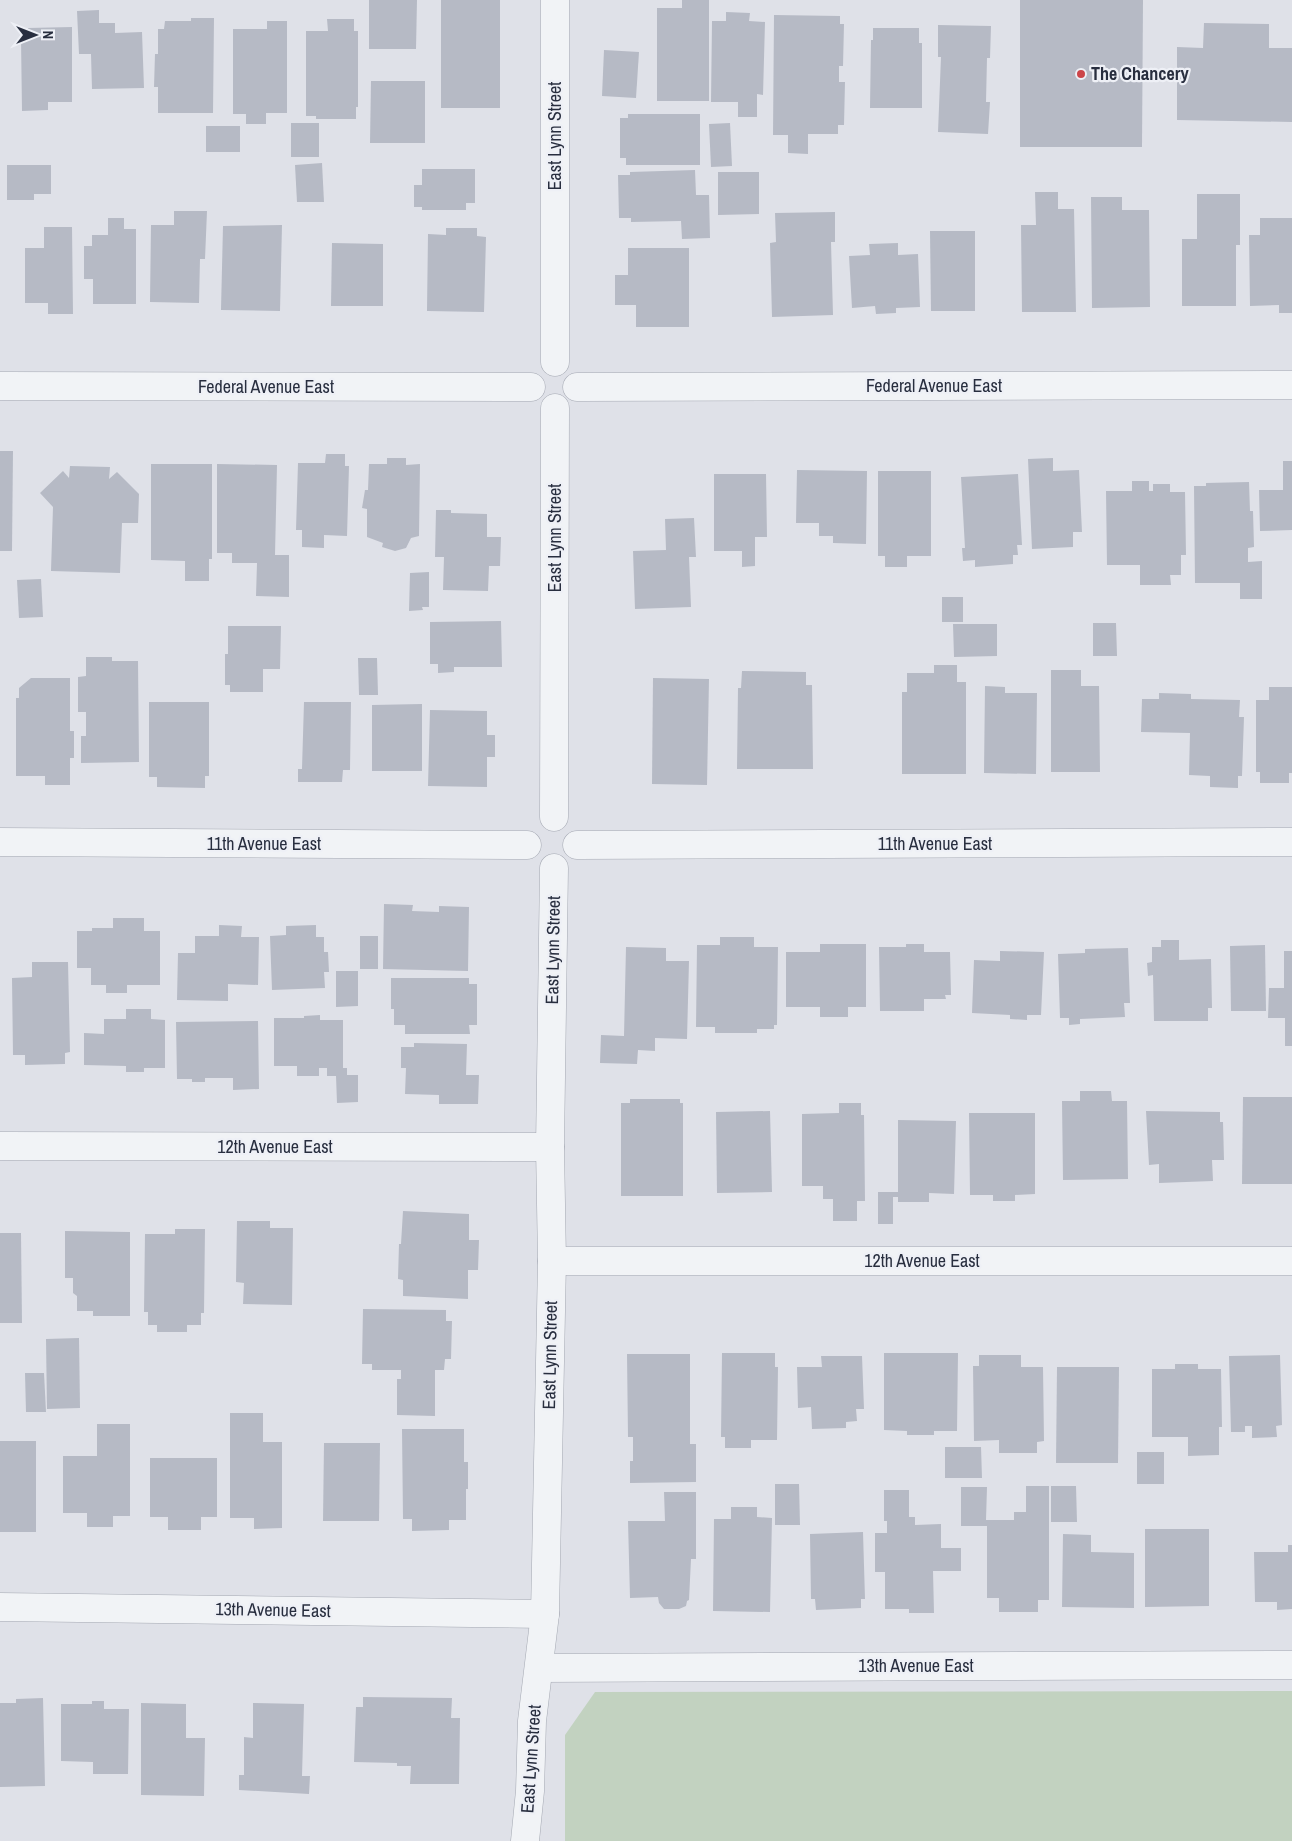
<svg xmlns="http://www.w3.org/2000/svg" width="1292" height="1841" font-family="'Archivo Narrow',sans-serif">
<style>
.green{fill:#c2d2c0}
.building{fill:#b6bac5}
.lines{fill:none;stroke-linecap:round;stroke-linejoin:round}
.minor-casing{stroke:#a4a8b2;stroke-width:29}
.minor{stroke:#f1f3f6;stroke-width:28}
.poi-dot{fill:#cc4549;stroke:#eef0f6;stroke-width:2}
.labels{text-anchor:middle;stroke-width:4.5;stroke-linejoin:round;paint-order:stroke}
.poi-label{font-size:18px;font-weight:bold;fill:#282e3f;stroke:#eef0f6;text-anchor:start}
.street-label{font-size:18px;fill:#282e3f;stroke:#eef0f6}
</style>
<rect width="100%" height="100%" fill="#dfe1e8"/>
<polygon class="green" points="1292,1691 1292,1841 565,1841 565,1735 595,1692"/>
<g class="building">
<polygon points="369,0 417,0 416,49 369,49"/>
<rect x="441" y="0" width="59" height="108"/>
<polygon points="682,0 709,0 709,101 657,101 657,8 682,8"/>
<polygon points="1020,0 1143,0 1142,147 1020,147"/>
<polygon points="99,10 99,23 115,23 115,33 142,32 144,88 92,89 91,54 79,54 77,11"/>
<polygon points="726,12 750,13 749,21 765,22 763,95 757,94 757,117 738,117 738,102 711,102 712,21 726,21"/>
<polygon points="774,15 840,16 840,24 844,24 843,66 839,66 839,82 845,82 844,125 838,125 838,134 808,134 808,154 788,153 788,135 773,135"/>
<polygon points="191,18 214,18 213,113 158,113 158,87 154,87 155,54 158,54 158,29 164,29 165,21 191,21"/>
<polygon points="327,19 354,19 354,31 358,31 358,107 356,107 356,119 316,119 316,116 306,116 306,31 328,31"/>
<polygon points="267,21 287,21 287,113 266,113 266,124 246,124 246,114 233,114 233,29 267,29"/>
<polygon points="1204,23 1269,24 1269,48 1292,48 1292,122 1177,120 1177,47 1203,48"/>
<polygon points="938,25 991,26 990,58 987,58 986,102 990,102 988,134 938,132 941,57 938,57"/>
<polygon points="72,27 72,102 48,102 48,110 22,111 21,38 28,38 28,28"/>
<polygon points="873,28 919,28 919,43 922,43 922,108 870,108 871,40 873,40"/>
<polygon points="604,50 639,52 636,98 602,96"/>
<polygon points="371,81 425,81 425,143 370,143"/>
<polygon points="628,114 700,114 700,165 626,165 626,158 620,158 620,118 628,118"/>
<rect x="291" y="123" width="28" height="34"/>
<polygon points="730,123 732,166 711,167 709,124"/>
<rect x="206" y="126" width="34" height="26"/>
<polygon points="322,163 324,202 297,202 295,165"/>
<polygon points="7,165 51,165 51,194 34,194 34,200 7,200"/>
<polygon points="422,169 475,169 475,203 466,203 466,210 422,210 422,207 414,207 414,185 422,185"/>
<polygon points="695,170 696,195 709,195 710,238 682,239 681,221 631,222 631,218 619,218 618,175 630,175 630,172"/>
<polygon points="718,172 759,172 759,214 718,215"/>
<polygon points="1035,192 1058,192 1058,209 1074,209 1076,312 1022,312 1021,225 1036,225"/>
<polygon points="1197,194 1240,194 1240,245 1236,245 1236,306 1182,306 1182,239 1197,239"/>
<polygon points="1091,197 1122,197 1122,210 1149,210 1150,307 1092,308"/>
<polygon points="174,211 207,211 205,259 200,259 199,303 150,302 151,225 174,225"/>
<polygon points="835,212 835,242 831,242 833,315 772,317 770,243 776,242 775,213"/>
<polygon points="108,218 124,218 124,229 136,229 136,304 93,304 93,279 84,279 84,246 92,246 92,235 108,235"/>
<polygon points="1260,218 1292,218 1292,313 1279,313 1279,305 1250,306 1249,235 1260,235"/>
<polygon points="282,225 280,311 221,310 223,226"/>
<polygon points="44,227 72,227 73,314 48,314 48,303 25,303 25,248 44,248"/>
<polygon points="446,228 477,228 477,236 486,237 484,312 427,311 428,234 446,235"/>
<polygon points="930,231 975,231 975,311 931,311"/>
<polygon points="332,243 383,244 383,306 331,306"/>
<polygon points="898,243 898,255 918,254 920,307 896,308 896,313 876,314 875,306 852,308 849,256 870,255 869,244"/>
<polygon points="628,248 689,248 689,327 636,327 636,305 615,305 615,275 628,275"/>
<polygon points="0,451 13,451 12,551 0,551"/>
<polygon points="326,454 345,454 345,466 349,466 347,536 324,535 324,548 302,547 302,530 296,530 298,463 325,463"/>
<polygon points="387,458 406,458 406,465 420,464 419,536 411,538 406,548 395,551 382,547 383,543 367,537 367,509 362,508 365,490 368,490 369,464 387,464"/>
<polygon points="1053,458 1053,471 1079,470 1082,532 1073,532 1073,547 1032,549 1028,459"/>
<polygon points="1283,461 1292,461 1292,530 1260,531 1259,490 1283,490"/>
<polygon points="151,464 212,464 212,559 209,559 209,581 185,581 185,561 151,560"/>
<polygon points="217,464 277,465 275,555 289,555 289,597 256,596 257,563 232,563 232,553 217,553"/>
<polygon points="70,466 110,467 109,479 117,472 139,494 138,523 122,523 120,573 51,571 53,507 40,493 63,471 69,478"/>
<polygon points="797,470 867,471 866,544 833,543 833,536 819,536 819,523 796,523"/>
<polygon points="878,471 931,471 931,556 907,556 907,567 885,567 885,556 878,556"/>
<polygon points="714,474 766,474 767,537 755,537 755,566 742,567 742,551 714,551"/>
<polygon points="1018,474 1022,545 1017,545 1018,555 1013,555 1013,564 975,567 975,560 963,561 962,548 965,548 961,477"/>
<polygon points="1132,481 1149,481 1149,491 1153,491 1153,484 1170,484 1170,492 1185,492 1186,555 1181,555 1181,575 1170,575 1171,585 1140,585 1140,565 1107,565 1106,491 1132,491"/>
<polygon points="1249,482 1250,511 1253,511 1254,547 1248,548 1248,562 1262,561 1262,599 1240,599 1240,583 1195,583 1194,486 1206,486 1206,483"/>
<polygon points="436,510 451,510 451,513 487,514 487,537 501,537 500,566 489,566 488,591 443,590 444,557 435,557"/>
<polygon points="694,518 696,557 689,557 691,607 635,609 633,551 666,550 665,519"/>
<polygon points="429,572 429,607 422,607 423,610 409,611 410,573"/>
<polygon points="41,579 43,617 19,618 17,580"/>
<rect x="942" y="597" width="21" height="25"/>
<polygon points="501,621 502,667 454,667 454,672 438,673 438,664 430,664 430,622"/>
<polygon points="1093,623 1116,623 1117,656 1093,656"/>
<polygon points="953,624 997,624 997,656 954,657"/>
<polygon points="228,626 281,626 280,669 263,669 263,692 230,692 230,685 225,685 225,654 228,654"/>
<polygon points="86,657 112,657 112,661 138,661 139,762 81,763 81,736 86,736 86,712 78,712 78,677 86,676"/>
<polygon points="358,658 377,658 378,695 359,695"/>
<polygon points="934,665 957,665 957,682 966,682 966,774 902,774 902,692 907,692 907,673 934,673"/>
<polygon points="1051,670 1081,670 1081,686 1099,686 1100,772 1051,772"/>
<polygon points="742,671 806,672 806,685 812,685 813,769 737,769 738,688 741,688"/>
<polygon points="31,678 70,678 70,731 74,731 74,758 70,758 70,785 45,785 45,776 16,776 16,698 19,698 19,688"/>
<polygon points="653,678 709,679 707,785 652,784"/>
<polygon points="985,686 1005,687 1005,693 1037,693 1036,774 984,773"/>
<polygon points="1269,687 1292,687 1292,773 1289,773 1289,783 1260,783 1260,772 1256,772 1256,700 1269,700"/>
<polygon points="1159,693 1191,694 1191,699 1240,700 1239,717 1244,717 1242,776 1238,776 1238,788 1210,787 1210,776 1189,775 1190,733 1141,732 1142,699 1159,699"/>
<polygon points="149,702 209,702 209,776 205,776 205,788 157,787 157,777 149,777"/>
<polygon points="304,702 351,702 350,770 343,770 342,782 298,782 298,769 302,769"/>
<polygon points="422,704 422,771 372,771 372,705"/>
<polygon points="430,710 487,711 487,735 495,735 495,757 487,757 487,787 428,786"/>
<polygon points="384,904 413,905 412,911 439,912 439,906 469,907 468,971 383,969"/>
<polygon points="113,918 144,918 144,931 160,931 160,985 127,985 127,993 106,993 106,985 91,985 91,968 77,968 77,931 92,931 92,928 113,928"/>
<polygon points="219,925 242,926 241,937 259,937 258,985 228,984 228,1001 177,1000 178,953 195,953 195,936 219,936"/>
<polygon points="316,925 316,937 324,937 324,952 328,952 329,972 324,972 325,988 272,990 270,936 286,935 286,926"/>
<rect x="360" y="936" width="18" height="33"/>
<polygon points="720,937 754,937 754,947 778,947 777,1025 774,1025 774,1029 757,1029 757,1033 715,1033 715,1027 696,1027 697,945 720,945"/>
<polygon points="1161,940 1179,940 1179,960 1211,959 1212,1008 1208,1008 1208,1021 1154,1021 1153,975 1148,976 1147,963 1152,962 1152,947 1161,947"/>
<polygon points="820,944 866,944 866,1007 848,1007 848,1017 820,1017 820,1007 786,1007 786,952 820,952"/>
<polygon points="906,944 924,944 924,952 950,952 951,995 945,995 946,999 924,999 924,1011 880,1011 879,947 906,947"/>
<polygon points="1265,945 1266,1011 1231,1011 1230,946"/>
<polygon points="626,947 666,948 666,961 689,961 687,1039 655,1038 655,1051 638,1050 637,1064 600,1063 601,1035 624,1036"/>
<polygon points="1128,948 1130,1003 1124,1003 1125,1017 1080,1019 1080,1024 1069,1025 1069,1018 1060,1018 1058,954 1085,953 1085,949"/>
<polygon points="1000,951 1044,952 1041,1015 1027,1015 1027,1020 1010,1019 1010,1015 972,1013 974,960 1000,961"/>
<polygon points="1284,951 1292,951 1292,1046 1285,1046 1285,1018 1268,1018 1269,988 1284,988"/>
<polygon points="32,962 68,962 70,1052 65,1053 65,1064 25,1065 25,1055 13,1055 12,978 32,977"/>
<polygon points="336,971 358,971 358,1006 336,1007"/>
<polygon points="391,978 469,978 469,984 477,984 477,1025 469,1025 470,1034 405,1034 405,1025 394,1025 394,1009 391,1009"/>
<polygon points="126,1009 151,1009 151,1019 165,1020 165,1068 144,1068 144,1072 126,1072 126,1066 84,1065 84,1033 104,1034 104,1019 126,1019"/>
<polygon points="320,1015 320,1020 343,1020 343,1068 347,1068 347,1075 358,1075 358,1102 337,1103 336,1076 327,1076 327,1068 319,1068 319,1076 297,1076 297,1066 274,1066 274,1018 304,1018 304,1016"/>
<polygon points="258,1021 259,1089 233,1090 233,1078 205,1078 205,1082 192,1082 192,1079 177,1079 176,1022"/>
<polygon points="414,1043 467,1044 466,1075 479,1075 478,1104 439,1104 439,1095 405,1094 406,1068 401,1068 401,1047 414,1047"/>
<polygon points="1080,1091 1111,1091 1112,1101 1127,1101 1128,1179 1063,1180 1062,1101 1080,1101"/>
<polygon points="1243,1097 1292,1097 1292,1184 1242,1184"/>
<polygon points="630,1099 680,1099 680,1103 683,1103 683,1196 621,1196 621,1103 630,1103"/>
<polygon points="839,1103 861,1103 861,1115 864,1115 865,1201 857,1201 857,1221 833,1221 833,1199 823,1199 823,1186 802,1186 802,1114 839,1113"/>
<polygon points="770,1111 772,1192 717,1193 716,1112"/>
<polygon points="1146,1111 1220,1112 1220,1122 1223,1122 1224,1160 1212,1160 1213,1181 1159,1183 1159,1164 1149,1165"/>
<polygon points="969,1113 1035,1113 1035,1194 1015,1195 1015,1201 993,1201 993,1195 970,1195"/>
<polygon points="898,1120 956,1121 954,1194 929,1193 929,1202 898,1202 898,1197 893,1197 893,1224 878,1224 878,1192 898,1192"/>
<polygon points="403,1211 469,1214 469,1240 479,1240 478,1270 468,1270 468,1299 403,1296 403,1280 398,1279 399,1244 401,1244"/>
<polygon points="237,1221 270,1221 270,1228 293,1228 292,1305 243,1304 244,1283 236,1282"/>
<polygon points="175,1229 205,1229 204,1313 201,1313 201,1325 187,1325 187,1332 157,1332 157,1325 148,1325 148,1312 144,1312 145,1234 175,1234"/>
<polygon points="65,1231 130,1232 130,1316 93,1316 93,1311 77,1311 77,1296 73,1293 73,1278 65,1278"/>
<polygon points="0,1233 21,1233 22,1323 0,1323"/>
<polygon points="363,1309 446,1310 446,1321 452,1321 451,1359 445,1359 444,1370 435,1370 435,1416 397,1415 397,1379 401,1379 401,1370 372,1370 372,1364 362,1364"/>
<polygon points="79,1338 80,1408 47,1409 46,1339"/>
<polygon points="722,1353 775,1353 775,1367 778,1367 777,1440 751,1440 751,1448 725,1448 725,1437 721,1437"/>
<polygon points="884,1353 958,1353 957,1431 934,1431 934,1435 907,1435 907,1431 884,1430"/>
<polygon points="627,1354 690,1354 690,1444 696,1444 696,1482 630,1483 630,1461 633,1461 633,1437 628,1437"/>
<polygon points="979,1355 1021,1355 1021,1367 1043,1367 1044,1441 1037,1442 1037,1453 999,1453 999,1440 974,1441 973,1366 979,1366"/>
<polygon points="1280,1355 1282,1425 1276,1426 1277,1437 1252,1438 1252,1426 1245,1426 1245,1432 1231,1432 1229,1356"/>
<polygon points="821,1356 862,1356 864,1409 856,1409 857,1421 846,1422 846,1428 812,1429 811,1407 798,1408 797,1367 822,1367"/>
<polygon points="1175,1364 1198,1364 1198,1369 1221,1369 1222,1427 1219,1427 1219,1455 1188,1456 1188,1437 1152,1437 1152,1369 1175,1369"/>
<polygon points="1057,1367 1119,1367 1118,1463 1056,1463"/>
<polygon points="25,1373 44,1373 46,1412 26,1412"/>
<polygon points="230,1413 263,1413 263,1442 282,1442 282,1528 254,1529 254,1518 230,1518"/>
<polygon points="97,1424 130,1424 130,1516 113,1516 113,1527 87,1527 87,1513 63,1513 63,1456 97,1456"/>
<polygon points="402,1429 464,1429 464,1462 468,1462 468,1489 466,1489 466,1520 449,1520 449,1530 412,1531 412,1519 403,1519"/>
<rect x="0" y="1441" width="36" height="91"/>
<polygon points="324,1443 380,1443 379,1521 323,1521"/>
<polygon points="945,1447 981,1447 982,1478 945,1478"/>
<rect x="1137" y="1452" width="27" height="32"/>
<polygon points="150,1458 217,1458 217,1517 201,1517 201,1530 168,1530 168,1517 150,1517"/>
<polygon points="775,1484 799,1484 800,1525 775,1525"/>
<polygon points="1026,1486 1049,1486 1049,1600 1038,1600 1038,1612 999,1612 999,1598 987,1598 987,1526 961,1526 961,1487 987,1487 986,1520 1014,1520 1014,1512 1026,1512"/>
<polygon points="1051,1486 1076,1486 1077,1522 1051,1522"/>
<polygon points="884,1490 909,1490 909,1517 915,1517 915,1525 941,1524 941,1548 961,1548 961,1571 933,1571 934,1613 909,1613 909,1609 885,1609 885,1572 875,1572 875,1533 887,1533 887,1521 884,1521"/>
<polygon points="664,1492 696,1492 696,1559 691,1559 689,1600 687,1601 686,1606 679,1609 664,1609 659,1603 658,1597 630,1598 628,1521 665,1521"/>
<polygon points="731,1507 757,1507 757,1517 772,1518 770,1612 713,1611 714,1519 731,1519"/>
<polygon points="1145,1529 1209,1529 1209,1606 1145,1607"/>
<polygon points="863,1532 865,1599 861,1599 861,1608 816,1610 815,1599 811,1599 810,1534"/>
<polygon points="1063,1534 1091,1535 1091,1552 1134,1553 1134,1608 1062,1607"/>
<polygon points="1288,1545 1292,1545 1292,1609 1277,1610 1277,1602 1255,1602 1254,1552 1288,1552"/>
<polygon points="363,1697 452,1698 451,1718 460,1718 459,1784 410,1784 411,1766 397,1766 397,1763 354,1762 356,1707 363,1707"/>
<polygon points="43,1698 45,1786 0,1787 0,1703 16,1703 16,1699"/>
<polygon points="92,1701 104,1701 104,1709 129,1709 128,1774 93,1774 93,1762 61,1761 61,1704 92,1704"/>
<polygon points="141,1703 186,1704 186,1738 205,1738 204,1796 141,1795"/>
<polygon points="253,1703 304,1704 302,1776 310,1776 309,1794 239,1790 239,1775 244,1775 244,1737 253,1738"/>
</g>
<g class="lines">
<defs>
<g id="minor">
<polyline points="555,0 555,362"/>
<polyline points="0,386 531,387"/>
<polyline points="577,387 1292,385"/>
<polyline points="554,817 555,408"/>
<polyline points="0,842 527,845"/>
<polyline points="577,845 1292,842"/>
<polyline points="0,1146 550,1147"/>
<polyline points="552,1261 1292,1261"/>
<polyline points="0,1607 545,1614"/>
<polyline points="540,1668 1292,1665"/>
<polyline points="525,1841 530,1791 532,1721 545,1614 552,1261 550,1147 554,868"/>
</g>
</defs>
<use href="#minor" class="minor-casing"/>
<use href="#minor" class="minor"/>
</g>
<circle class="poi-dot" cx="1081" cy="74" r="5"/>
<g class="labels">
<g class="poi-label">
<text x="1091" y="80">The Chancery</text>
</g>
<g class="street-label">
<text transform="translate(555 136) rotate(-90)" y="6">East Lynn Street</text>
<text x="934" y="392">Federal Avenue East</text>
<text x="266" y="393">Federal Avenue East</text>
<text transform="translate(555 538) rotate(-90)" y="6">East Lynn Street</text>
<text x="264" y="850">11th Avenue East</text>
<text x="935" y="850">11th Avenue East</text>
<text transform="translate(553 950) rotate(-89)" y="6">East Lynn Street</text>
<text x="275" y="1153">12th Avenue East</text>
<text x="922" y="1267">12th Avenue East</text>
<text transform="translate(550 1355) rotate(-89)" y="6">East Lynn Street</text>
<text transform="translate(273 1610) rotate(1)" y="6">13th Avenue East</text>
<text x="916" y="1672">13th Avenue East</text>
<text transform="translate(531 1759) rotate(-86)" y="6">East Lynn Street</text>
</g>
</g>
<g transform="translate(35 35) rotate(90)" stroke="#eef0f6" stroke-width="4" paint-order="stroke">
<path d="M0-4L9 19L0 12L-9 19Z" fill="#282e3f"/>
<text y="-8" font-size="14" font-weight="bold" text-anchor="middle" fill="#282e3f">N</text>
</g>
</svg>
